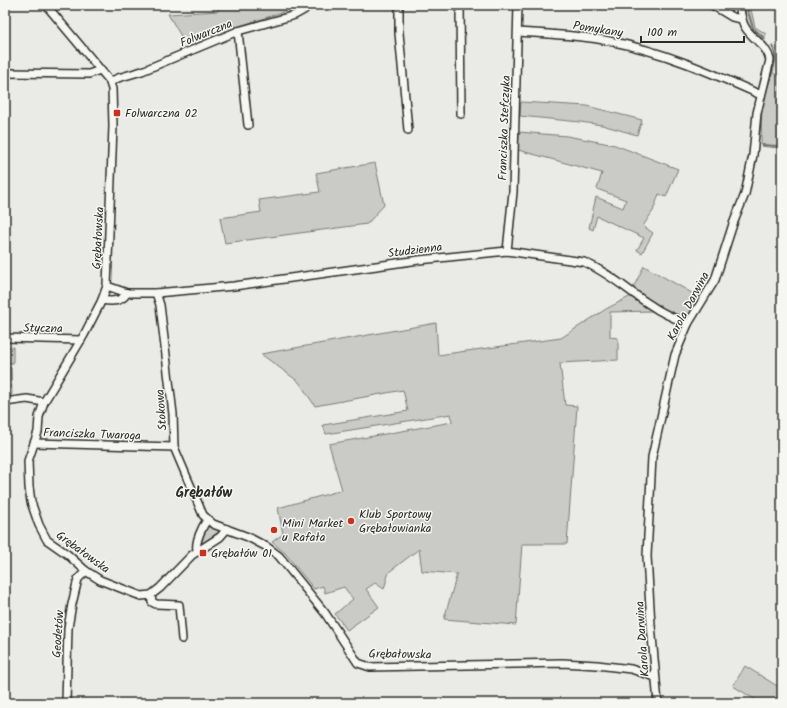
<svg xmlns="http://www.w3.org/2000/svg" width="787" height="708" font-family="Kalam,sans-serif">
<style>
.green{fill:#cacac7;stroke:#7a7a79}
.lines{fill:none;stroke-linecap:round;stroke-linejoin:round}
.stream{stroke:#727270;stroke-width:2}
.minor-casing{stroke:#2b2b2b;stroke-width:10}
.minor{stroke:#f6f6f2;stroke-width:7}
.poi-dot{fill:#c8321e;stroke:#f6f6f2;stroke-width:1.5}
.labels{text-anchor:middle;stroke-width:3;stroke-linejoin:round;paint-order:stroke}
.street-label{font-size:12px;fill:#2b2b2b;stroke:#f6f6f2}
.poi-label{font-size:12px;fill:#2b2b2b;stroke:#f6f6f2;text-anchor:start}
.quarter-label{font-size:14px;font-weight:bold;fill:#2b2b2b;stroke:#f6f6f2}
</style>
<rect width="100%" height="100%" fill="#eaeae6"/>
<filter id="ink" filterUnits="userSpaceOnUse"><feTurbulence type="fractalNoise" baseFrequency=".025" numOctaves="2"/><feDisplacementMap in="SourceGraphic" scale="8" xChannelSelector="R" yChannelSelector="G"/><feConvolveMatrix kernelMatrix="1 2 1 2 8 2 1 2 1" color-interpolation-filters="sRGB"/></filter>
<g filter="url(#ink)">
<g class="green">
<polygon points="218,5 304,5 235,28 188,48 168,14 218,11"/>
<polygon points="738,5 750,5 755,27 766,34 763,41 743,20 746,12 738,7"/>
<polygon points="770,71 782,78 782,152 778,148 761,146 762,95"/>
<polygon points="521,102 587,106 642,120 637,135 602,125 580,122 520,116"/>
<polygon points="519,132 567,136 615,145 678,169 666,197 659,194 653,211 643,226 653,233 642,253 637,250 644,238 597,216 593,230 589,228 596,197 623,208 626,200 597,189 602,173 518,150"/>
<polygon points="375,163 384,205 367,224 225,243 220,218 261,212 259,200 320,192 316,173"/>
<polygon points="644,266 699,297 689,315 680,317 666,312 633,288"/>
<polygon points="631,296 653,311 610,312 610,337 618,338 618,360 560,363 565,405 577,406 567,544 522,544 516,625 444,619 457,574 422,571 419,549 389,572 384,589 375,583 366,589 379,607 347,630 335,614 353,599 344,587 325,593 323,586 314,589 285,553 272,542 283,534 278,508 342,490 329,444 452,422 451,414 326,434 323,425 408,411 403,390 315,406 299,382 261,354 436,323 438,355 561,338 606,309"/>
<rect x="5" y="347" width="8" height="16"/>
<polygon points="5,368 11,368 12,395 5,396"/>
<polygon points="207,526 219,530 220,531 201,544 200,542"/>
<polygon points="745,666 782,689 782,703 761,703 733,686"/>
</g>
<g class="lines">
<g class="stream">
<polyline points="746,5 753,28 765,39"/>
<path d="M766 89C771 76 780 58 772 46"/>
<polyline points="759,136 762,105"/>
<polyline points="762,145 777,146 782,149"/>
</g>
<defs>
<g id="minor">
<polyline points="46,5 109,80 112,89 113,126 107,286 102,300 84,335 44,402 39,417 38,432 28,461 29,487 31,502 39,525 47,540 67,554 86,571 100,580 141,596 151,595 160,588 192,555 220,537 227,529"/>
<polyline points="399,5 399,33 408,130"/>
<polyline points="460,5 461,114"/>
<polyline points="712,5 732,17 742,19"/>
<polyline points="238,31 248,125"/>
<path d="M518 32C548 34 579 35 609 41 662 51 712 73 761 95"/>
<polyline points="5,73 89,74 100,70"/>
<polyline points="110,82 118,78 142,71 238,31 295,15 304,10 308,5"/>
<polyline points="507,251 513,192 518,5"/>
<path d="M107 286 127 293H156L234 286 419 260 507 251 584 262C610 273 629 292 652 306 663 314 676 319 688 324"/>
<polyline points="156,293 160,305 173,414 174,447 203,515 213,524 248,537 267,547 279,556 325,613 358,663 370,667 562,663 597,665 631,669 655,677"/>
<path d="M102 300C112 302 122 302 127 293"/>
<polyline points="5,338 81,340"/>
<polyline points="5,402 27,399 44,402"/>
<polyline points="34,443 174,447"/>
<path d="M197 550C195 542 202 527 207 520"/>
<polyline points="151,595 152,602 156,604 179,605 182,639"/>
<polyline points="66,703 68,628 72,604 78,579 86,571"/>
<path d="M658 703 651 625 647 556 652 457 675 355 688 324 715 280 733 224 745 194 753 155 757 113 770 60C767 45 753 40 745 27 741 21 741 12 739 5"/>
</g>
</defs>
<use href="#minor" class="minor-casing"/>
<use href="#minor" class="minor"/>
</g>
</g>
<g class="poi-dot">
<rect x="113" y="109" width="8" height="8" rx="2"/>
<circle cx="351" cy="521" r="4"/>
<circle cx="274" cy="530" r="4"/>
<rect x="199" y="549" width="8" height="8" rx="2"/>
</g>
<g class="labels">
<g class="street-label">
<text transform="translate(598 29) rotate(9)" y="4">Pomykany</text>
<text transform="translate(206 33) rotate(-22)" y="4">Folwarczna</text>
<text transform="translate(504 128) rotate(-88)" y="4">Franciszka Stefczyka</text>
<text transform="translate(98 238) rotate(-87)" y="4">Grębałowska</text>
<text transform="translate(415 250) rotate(-7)" y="4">Studzienna</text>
<text transform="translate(688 306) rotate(-62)" y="4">Karola Darwina</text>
<text transform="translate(43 328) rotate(1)" y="4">Styczna</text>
<text transform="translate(161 410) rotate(-94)" y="4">Stokowa</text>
<text transform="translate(92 434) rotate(2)" y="4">Franciszka Twaroga</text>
<text transform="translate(83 552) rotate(36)" y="4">Grębałowska</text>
<text transform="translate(58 634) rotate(-86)" y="4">Geodetów</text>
<text transform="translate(642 639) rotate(-94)" y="4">Karola Darwina</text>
<text transform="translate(400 654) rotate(1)" y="4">Grębałowska</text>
</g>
<g class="poi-label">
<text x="125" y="117">Folwarczna 02</text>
<text x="359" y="518">Klub Sportowy<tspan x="359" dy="14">Grębałowianka</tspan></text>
<text x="282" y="527">Mini Market<tspan x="282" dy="14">u Rafała</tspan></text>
<text x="211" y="557">Grębałów 01</text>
</g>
<g class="quarter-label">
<text x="204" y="497">Grębałów</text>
</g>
</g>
<rect width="787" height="708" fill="none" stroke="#f6f6f2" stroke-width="20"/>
<rect x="10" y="10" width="767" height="688" fill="none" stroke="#2b2b2b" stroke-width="1.5" filter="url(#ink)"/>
<path d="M641 36v6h103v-6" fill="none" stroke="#2b2b2b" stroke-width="2"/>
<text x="647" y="36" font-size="12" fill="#2b2b2b" stroke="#f6f6f2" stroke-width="3" paint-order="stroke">100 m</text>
</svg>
